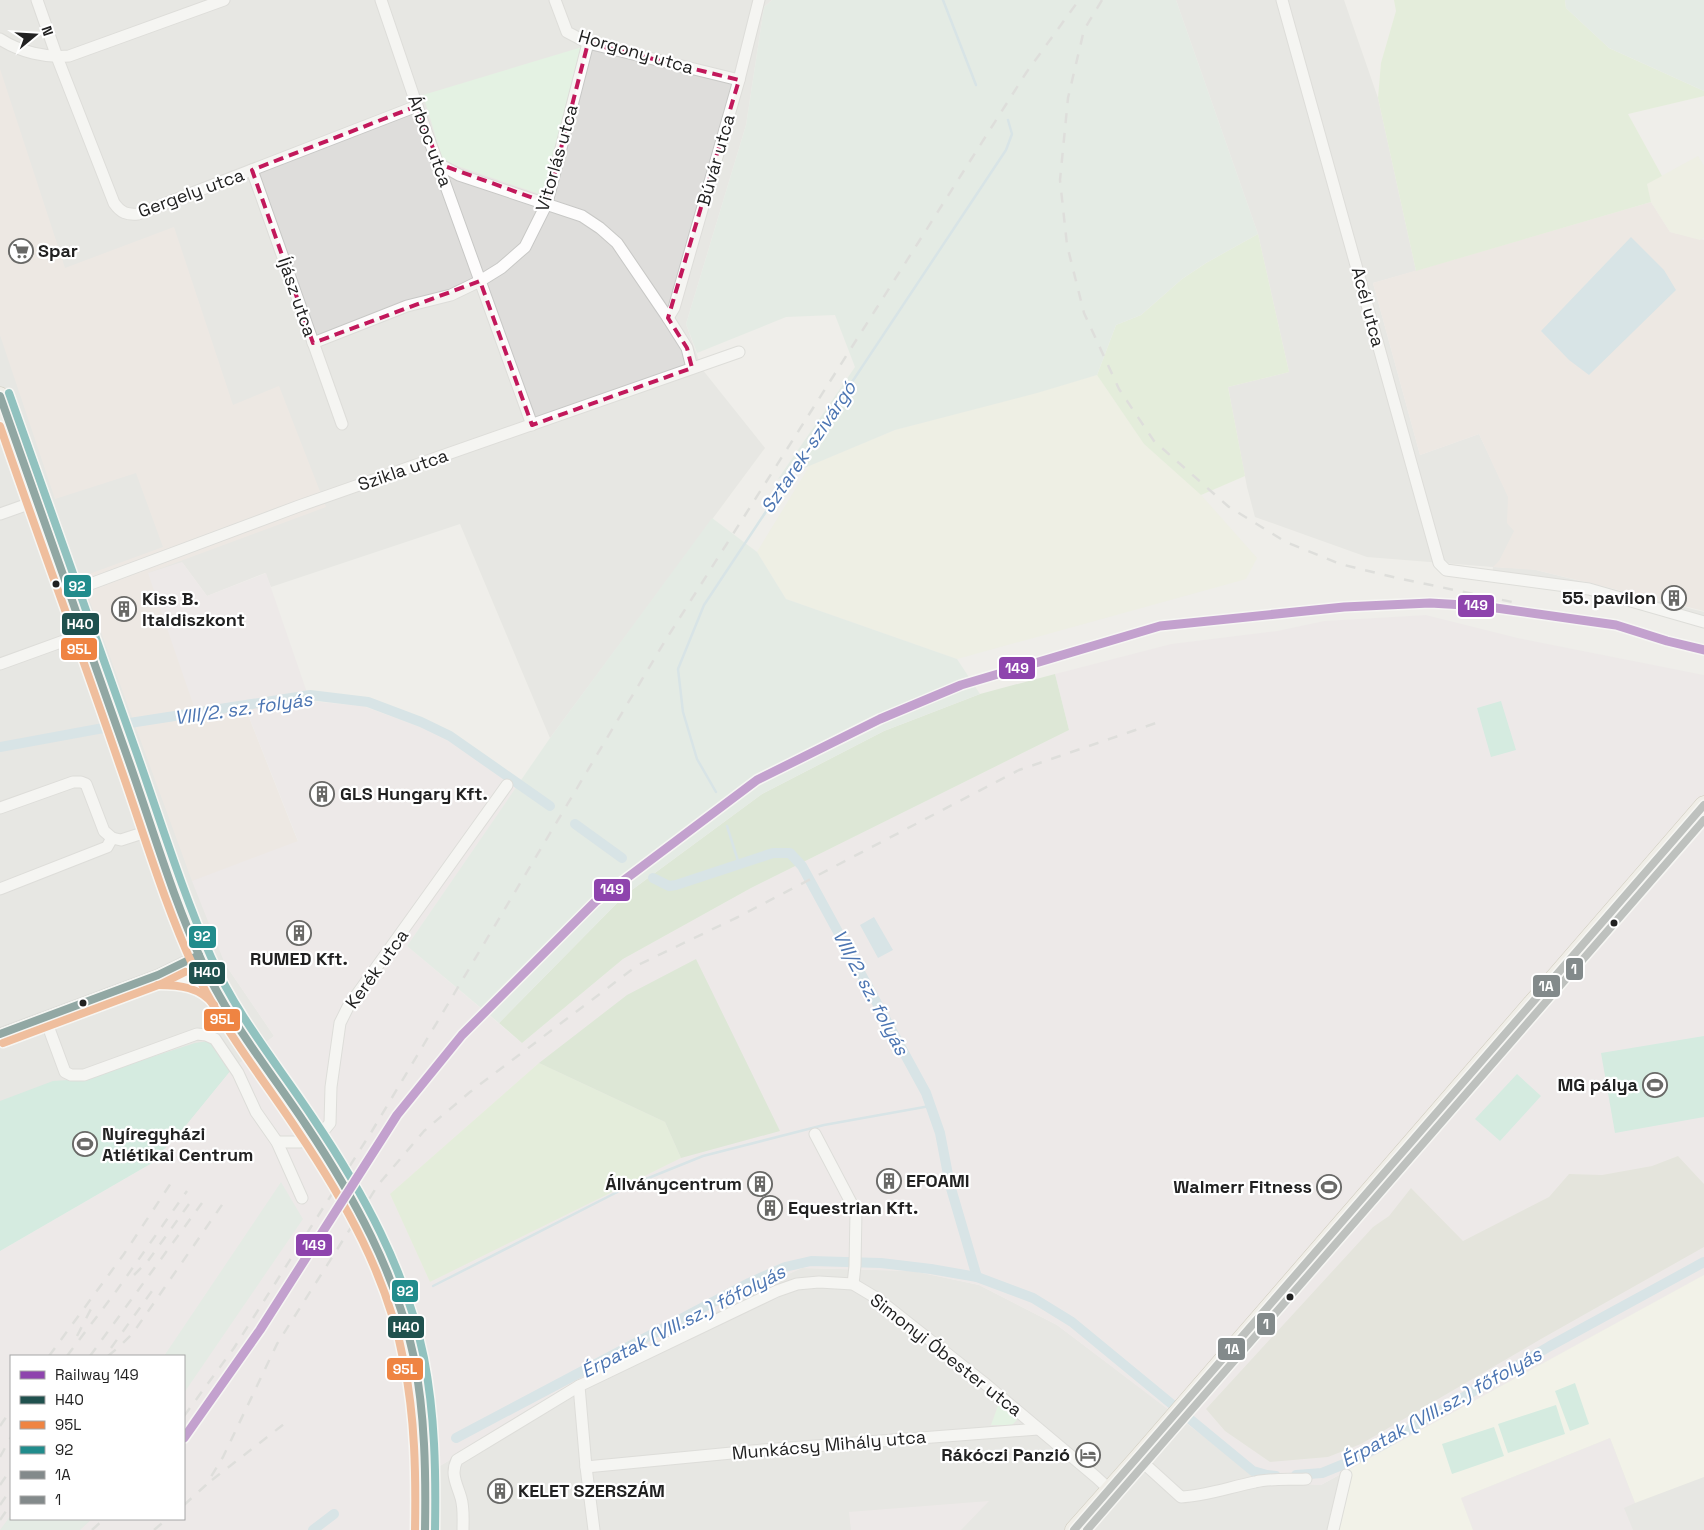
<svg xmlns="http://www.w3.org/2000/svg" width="1704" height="1530" font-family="'Space Grotesk',sans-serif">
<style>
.residential{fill:#dedddb}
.commercial{fill:#ece0dc}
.industrial{fill:#ece3e7;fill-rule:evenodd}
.education{fill:#f6f7e6}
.construction{fill:#d7d8cc}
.farmland{fill:#edefdd}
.grass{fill:#d8ecc9}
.forest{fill:#c7debf}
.wetland{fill:#d8e6de}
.park{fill:#d8f5db}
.pitch{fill:#b5e6d6}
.water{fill:#bdd7e2}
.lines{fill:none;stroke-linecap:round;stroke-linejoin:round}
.stream{stroke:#bdd7e2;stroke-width:2.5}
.canal{stroke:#bdd7e2;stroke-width:10}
.minor-casing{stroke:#c8c8c6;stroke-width:13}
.primary-casing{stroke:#a69e85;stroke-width:19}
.minor{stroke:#fdfcfc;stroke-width:11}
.primary{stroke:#f2eee7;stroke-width:18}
.rail{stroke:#cbcbcb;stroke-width:2.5;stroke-dasharray:10 10;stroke-linecap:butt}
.primary-bridge-casing{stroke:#a69e85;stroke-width:19;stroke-linecap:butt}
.primary-bridge{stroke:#f2eee7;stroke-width:18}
.bus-1-casing{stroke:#fff;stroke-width:11}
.bus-2-casing{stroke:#fff;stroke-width:11}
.bus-3-casing{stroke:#fff;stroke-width:11}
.bus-4-casing{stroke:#fff;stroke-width:11}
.bus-5-casing{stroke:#fff;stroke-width:11}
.bus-1{stroke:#1f514e;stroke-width:8}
.bus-2{stroke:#ef8442;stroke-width:8}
.bus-3{stroke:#218c8c;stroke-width:8}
.bus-4{stroke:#838a8b;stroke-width:8}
.bus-5{stroke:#838a8b;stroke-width:8}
.rail-1-casing{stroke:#fff;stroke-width:12}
.rail-1{stroke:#8e44ad;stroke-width:9}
.marked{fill:none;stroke:#c2185b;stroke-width:4;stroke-dasharray:10 6;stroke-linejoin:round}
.bus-dot{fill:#212121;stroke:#fff;stroke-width:2}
.labels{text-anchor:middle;stroke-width:4.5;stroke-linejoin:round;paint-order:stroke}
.street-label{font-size:18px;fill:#212121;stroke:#fff}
.poi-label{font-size:18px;font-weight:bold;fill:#212121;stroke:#fff;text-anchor:start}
.water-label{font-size:19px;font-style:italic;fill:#4c75b2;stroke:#fff}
.line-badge{stroke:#fff;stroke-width:2}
.badge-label{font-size:14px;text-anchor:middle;font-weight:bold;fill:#fff}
</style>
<rect width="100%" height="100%" fill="#efeeea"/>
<g class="residential">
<polygon points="0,0 772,0 764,7 746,125 686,324 702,369 765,448 550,738 460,524 271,587 265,573 207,596 182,562 298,842 225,964 274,1036 231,1070 187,1124 0,1251"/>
<polygon points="1176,0 1344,0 1378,98 1416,271 1373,283 1420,455 1479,434 1525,532 1494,567 1532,569 1704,612 1704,620 1589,589 1492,576 1493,567 1367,557 1255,517 1247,487 1228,387 1289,372 1258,234"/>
<polygon points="802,1268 913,1271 979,1285 1057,1325 1174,1413 1321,1485 1704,1275 1704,1530 416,1530 422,1476 651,1346 786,1275"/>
</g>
<g class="commercial">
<polygon points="0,69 65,268 174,227 233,405 279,386 326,507 148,573 247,712 298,842 192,881 81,577 163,547 136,473 55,499 0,335"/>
<polygon points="1651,202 1670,232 1704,240 1704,611 1536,570 1493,567 1499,561 1514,531 1507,523 1508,497 1479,434 1420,455 1373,283"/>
</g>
<g class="industrial">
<path d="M182 562 207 596 266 573 310 701 363 706 451 738 516 788 407 946 522 1043 623 959 751 888 1069 730 1055 674 1171 644 1277 631 1324 621 1426 615 1518 638 1704 675V1275L1321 1485 1266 1484 1057 1325 979 1285 913 1271 802 1268 786 1275 651 1346 422 1476 416 1530H0V1251L152 1163 187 1124 231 1070 274 1036 225 964 192 881 298 841 247 712 199 721 148 573ZM11 1356H184V1519H11Z"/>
<polygon points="1610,1438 1635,1503 1624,1508 1633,1530 1473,1530 1461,1498"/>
<polygon points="989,1501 961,1530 851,1530 849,1512"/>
</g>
<polygon class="education" points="1704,1275 1704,1477 1635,1503 1610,1438 1461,1498 1473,1530 1336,1530 1350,1469"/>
<polygon class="construction" points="1678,1156 1704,1184 1704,1247 1541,1339 1361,1444 1328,1457 1270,1462 1225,1431 1206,1409 1373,1227 1389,1216 1411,1188 1463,1241 1549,1197 1569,1174 1602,1175 1652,1166"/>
<g class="farmland">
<polygon points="1698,156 1704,166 1704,237 1700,240 1670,232 1651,202 1647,184"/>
<polygon points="1097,375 1144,444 1201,495 1257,558 1246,579 957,659 786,599 757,552 810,465 895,430"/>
</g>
<g class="grass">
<polygon points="1394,0 1565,0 1566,8 1609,48 1704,91 1704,96 1628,114 1662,176 1647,184 1651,202 1416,271 1378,98 1381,63 1396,11"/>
<polygon points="1258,234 1289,372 1228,387 1245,476 1201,495 1144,444 1097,375 1116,325 1141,315 1182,279 1206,263"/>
<polygon points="539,1063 665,1122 681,1158 430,1282 390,1194"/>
</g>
<g class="forest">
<polygon points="1055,674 1069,730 751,888 623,959 522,1043 499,1023 625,895 762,794 884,731 980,694"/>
<polygon points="696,959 780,1131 681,1158 665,1122 539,1063 627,995"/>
</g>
<g class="wetland">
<polygon points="772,0 1176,0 1258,234 1206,263 1182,279 1141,315 1116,325 1097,375 1037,393 895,430 778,479 855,367 835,315 786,317 697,353 686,324 746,125 764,7"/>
<polygon points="1565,0 1704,0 1704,91 1609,48 1566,8"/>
<polygon points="712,518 757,552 786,599 957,659 980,694 884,731 762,794 625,895 499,1023 407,946 550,738"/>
<polygon points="281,1182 303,1219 184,1393 184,1356 164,1356"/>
<polygon points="11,1515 11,1519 92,1519 80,1530 0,1530"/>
</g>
<g class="park">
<polygon points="582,47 545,196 443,161 423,95"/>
<polygon points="1000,1400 1018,1419 1012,1425 991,1425"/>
</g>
<g class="pitch">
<polygon points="1501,701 1516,750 1491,757 1477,708"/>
<polygon points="1704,1036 1704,1117 1615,1133 1601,1053"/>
<polygon points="209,1041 231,1070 187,1124 152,1163 0,1251 0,1101 53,1081 84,1079 195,1043"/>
<polygon points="1517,1074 1541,1096 1500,1141 1475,1119"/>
<polygon points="1575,1383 1589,1424 1570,1431 1555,1391"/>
<polygon points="1556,1405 1565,1434 1508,1453 1498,1424"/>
<polygon points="1494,1427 1504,1456 1452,1474 1442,1444"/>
</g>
<g class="water">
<polygon points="1631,237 1664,270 1676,290 1589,375 1569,360 1541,331"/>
<polygon points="874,917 893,950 878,958 860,925"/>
</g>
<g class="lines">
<g class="stream">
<polyline points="943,0 976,85"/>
<polyline points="716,792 697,759 683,712 678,669 704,605 1006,150 1012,134 1008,120"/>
<polyline points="727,826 739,864"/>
<polyline points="433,1286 631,1185 703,1156 824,1125 930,1106"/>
</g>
<g class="canal">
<polyline points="0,747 136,722 310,695 368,702 421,722 450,736 550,806"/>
<polyline points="575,824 622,858"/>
<polyline points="653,878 669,886 676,885 773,853 790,853 802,866 926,1093 940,1133 950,1185 977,1277"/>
<polyline points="456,1438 749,1283 785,1267 811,1261 881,1263 931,1269 977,1277 1033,1298 1072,1322 1253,1471 1267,1475 1276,1476"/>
<polyline points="1296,1475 1322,1473 1349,1462 1386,1443 1550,1346 1704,1262"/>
<polyline points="313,1530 334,1514"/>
</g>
<defs>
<g id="minor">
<path d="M37 0 57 57 114 203C121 213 127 215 138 214L417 106"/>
<polyline points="381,0 417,106 532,425"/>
<polyline points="555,0 567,32 588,43 739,80"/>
<polyline points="1282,0 1439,563 1446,570 1589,589 1704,622"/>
<path d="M0 39C20 52 46 58 69 56L224 0"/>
<polyline points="439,164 459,175 582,216 600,228 617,243 668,318 687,348 692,368"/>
<polyline points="252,170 342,424"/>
<polyline points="668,318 674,308 739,80 759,0"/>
<polyline points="313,343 407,306 451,295 480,281 501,268 525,247 547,203 588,43"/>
<polyline points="0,514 37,501"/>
<polyline points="69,592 299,506 739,352"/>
<polyline points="0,664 83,634"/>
<polyline points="0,808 73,782 81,782 86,784 104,831 112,838"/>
<polyline points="0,889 107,847 112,838 121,840 152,830"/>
<path d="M162 975C182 974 198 979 215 989"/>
<polyline points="45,1018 65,1072 71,1075 84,1075 197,1034 206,1035 215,1039 238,1073 256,1112 277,1142 302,1198"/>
<polyline points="0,1034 158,975 199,955"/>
<polyline points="815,1134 856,1212 855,1266 853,1284"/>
<polyline points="277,1142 301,1142 321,1134 330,1123 331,1087 340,1023 348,1007 507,785"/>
<polyline points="579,1386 586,1467 594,1530"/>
<path d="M1138 1458 1181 1497C1206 1496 1230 1487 1255 1482 1271 1478 1289 1480 1306 1479"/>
<polyline points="586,1467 763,1450 1038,1429"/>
<path d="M463 1530C463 1520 464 1508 461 1498 457 1484 450 1474 457 1460L579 1386 777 1291 797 1284 819 1282 853 1284 878 1299 983 1382 1096 1477 1110 1490"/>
<polyline points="1333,1530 1346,1475"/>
</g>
<g id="primary">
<polyline points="0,396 186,924 205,969 248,1043 304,1122"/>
<path d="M372 1236C386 1268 401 1302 409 1336 424 1400 427 1465 425 1530"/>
<polyline points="1074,1530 1138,1458 1704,805"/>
</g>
</defs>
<use href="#minor" class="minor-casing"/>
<use href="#primary" class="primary-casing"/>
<use href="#minor" class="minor"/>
<use href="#primary" class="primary"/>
<g class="rail">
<polyline points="1102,0 1084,30 1068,98 1060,180 1067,245 1084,313 1119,389 1154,441 1229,507 1286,542 1340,564 1397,578 1517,603"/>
<polyline points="134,1275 148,1261 194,1197"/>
<polyline points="77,1336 94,1303"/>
<polyline points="111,1348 157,1284"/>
<polyline points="49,1356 124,1254 173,1180"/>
<polyline points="67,1356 117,1290 187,1191"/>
<polyline points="90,1356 202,1203"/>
<polyline points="108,1356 120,1346 133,1333 224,1202"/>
<polyline points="184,1416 234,1348 372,1131 665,641 1026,73 1079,0"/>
<polyline points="0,1426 11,1410"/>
<polyline points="0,1457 11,1437"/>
<polyline points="212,1480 284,1424"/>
<polyline points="0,1485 11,1469"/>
<polyline points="0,1505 11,1489"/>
<polyline points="184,1505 206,1485 223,1457 277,1344 378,1185 424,1131 470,1092 638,965 738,917 1019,770 1156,723"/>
<polyline points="0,1520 11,1504"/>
<polyline points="92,1530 104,1519"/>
<polyline points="154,1530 167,1519"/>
</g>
<defs>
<polyline id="primary-bridge" points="304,1122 333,1167 372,1236"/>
</defs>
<use href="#primary-bridge" class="primary-bridge-casing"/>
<use href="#primary-bridge" class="primary-bridge"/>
<defs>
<g id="bus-1">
<path d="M0 396C42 516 85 636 127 756 152 826 172 897 203 964 230 1023 271 1072 306 1125 354 1197 396 1273 414 1358 425 1415 426 1473 425 1530"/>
<polyline points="0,1034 158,975 199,955"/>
</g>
<g id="bus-2">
<path d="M0 426C39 540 81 652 120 766 144 834 164 903 194 968 221 1027 262 1077 297 1130 345 1201 388 1277 404 1363 415 1418 416 1474 415 1530"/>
<path d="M158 985C180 985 200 987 214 1005"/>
<polyline points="3,1043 161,984 185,972"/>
</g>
<path id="bus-3" d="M9 393C51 513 94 633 137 754 161 822 182 891 211 957 237 1016 278 1065 313 1118 363 1192 406 1270 424 1358 435 1415 436 1472 435 1530"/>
<polyline id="bus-4" points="1074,1530 1704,805"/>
<polyline id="bus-5" points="1087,1530 1704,820"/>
</defs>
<use href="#bus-1" class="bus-1-casing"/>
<use href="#bus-2" class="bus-2-casing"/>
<use href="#bus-3" class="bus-3-casing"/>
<use href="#bus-4" class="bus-4-casing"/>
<use href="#bus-5" class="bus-5-casing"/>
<use href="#bus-1" class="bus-1"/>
<use href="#bus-2" class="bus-2"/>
<use href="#bus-3" class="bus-3"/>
<use href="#bus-4" class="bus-4"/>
<use href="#bus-5" class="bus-5"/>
<defs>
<polyline id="rail-1" points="184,1438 260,1330 397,1115 462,1035 595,902 757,780 880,719 961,685 1160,626 1344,607 1430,603 1482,606 1616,625 1667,641 1704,650"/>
</defs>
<use href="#rail-1" class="rail-1-casing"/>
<use href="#rail-1" class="rail-1"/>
</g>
<path d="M0 0H1704V1530H0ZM588 43 739 80 668 318 687 348 692 368 532 425 480 281 313 343 252 170 417 106 439 164 547 203Z" fill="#efeeea" fill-opacity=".55" fill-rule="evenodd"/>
<path class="marked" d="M588 43 739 80 668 318 687 348 692 368 532 425 480 281 313 343 252 170 417 106 439 164 547 203Z"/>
<defs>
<symbol id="supermarket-ring" viewBox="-11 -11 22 22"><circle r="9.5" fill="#fff" stroke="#696967" stroke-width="1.5"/><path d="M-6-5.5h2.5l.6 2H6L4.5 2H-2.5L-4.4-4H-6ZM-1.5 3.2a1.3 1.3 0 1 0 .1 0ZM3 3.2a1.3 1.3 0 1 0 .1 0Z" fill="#696967"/></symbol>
<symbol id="building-ring" viewBox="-11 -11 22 22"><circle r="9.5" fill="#fff" stroke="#696967" stroke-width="1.5"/><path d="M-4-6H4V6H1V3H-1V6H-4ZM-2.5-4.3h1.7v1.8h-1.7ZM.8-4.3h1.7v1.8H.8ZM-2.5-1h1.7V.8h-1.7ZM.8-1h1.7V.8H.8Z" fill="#696967"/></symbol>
<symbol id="stadium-ring" viewBox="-11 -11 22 22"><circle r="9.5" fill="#fff" stroke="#696967" stroke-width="1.5"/><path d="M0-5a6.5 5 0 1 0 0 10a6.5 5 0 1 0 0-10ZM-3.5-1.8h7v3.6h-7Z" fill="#696967"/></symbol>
<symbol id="hotel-ring" viewBox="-11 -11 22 22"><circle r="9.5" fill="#fff" stroke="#696967" stroke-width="1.5"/><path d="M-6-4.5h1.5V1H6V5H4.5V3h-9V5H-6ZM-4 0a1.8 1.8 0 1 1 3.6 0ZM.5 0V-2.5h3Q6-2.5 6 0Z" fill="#696967"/></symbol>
</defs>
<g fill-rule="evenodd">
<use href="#supermarket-ring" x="7" y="237" width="28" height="28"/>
<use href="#building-ring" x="1660" y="584" width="28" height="28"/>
<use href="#building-ring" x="110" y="595" width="28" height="28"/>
<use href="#building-ring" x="308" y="780" width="28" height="28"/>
<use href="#building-ring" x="285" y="919" width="28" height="28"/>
<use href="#stadium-ring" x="1641" y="1071" width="28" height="28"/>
<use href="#stadium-ring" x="71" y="1130" width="28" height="28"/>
<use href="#building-ring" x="875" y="1167" width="28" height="28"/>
<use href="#building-ring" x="746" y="1170" width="28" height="28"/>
<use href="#stadium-ring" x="1315" y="1173" width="28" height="28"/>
<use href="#building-ring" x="756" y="1194" width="28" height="28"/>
<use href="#hotel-ring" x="1074" y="1441" width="28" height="28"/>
<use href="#building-ring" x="486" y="1477" width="28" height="28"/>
</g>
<g class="bus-dot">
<circle cx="56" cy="584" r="4.5"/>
<circle cx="1614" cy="923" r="4.5"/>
<circle cx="83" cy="1003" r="4.5"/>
<circle cx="1290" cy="1297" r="4.5"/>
</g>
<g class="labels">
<g class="street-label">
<text transform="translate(636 52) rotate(16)" y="6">Horgony utca</text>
<text transform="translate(430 141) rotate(70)" y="6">Árboc utca</text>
<text transform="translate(557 158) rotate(-74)" y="6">Vitorlás utca</text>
<text transform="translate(716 160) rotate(-74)" y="6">Búvár utca</text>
<text transform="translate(191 193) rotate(-20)" y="6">Gergely utca</text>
<text transform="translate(297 297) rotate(71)" y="6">Íjász utca</text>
<text transform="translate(1368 307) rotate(75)" y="6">Acél utca</text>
<text transform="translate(403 470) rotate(-19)" y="6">Szikla utca</text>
<text transform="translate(377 969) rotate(-54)" y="6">Kerék utca</text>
<text transform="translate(946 1355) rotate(38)" y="6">Simonyi Óbester utca</text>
<text transform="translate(829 1445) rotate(-5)" y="6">Munkácsy Mihály utca</text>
</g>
<g class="poi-label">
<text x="38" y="257">Spar</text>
<text x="1656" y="604" text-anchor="end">55. pavilon</text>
<text x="142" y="605">Kiss B.<tspan x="142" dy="21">Italdiszkont</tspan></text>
<text x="340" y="800">GLS Hungary Kft.</text>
<text x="299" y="965" text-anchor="middle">RUMED Kft.</text>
<text x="1638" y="1091" text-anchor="end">MG pálya</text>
<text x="102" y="1140">Nyíregyházi<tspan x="102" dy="21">Atlétikai Centrum</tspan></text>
<text x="906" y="1187">EFOAMI</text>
<text x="742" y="1190" text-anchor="end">Állványcentrum</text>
<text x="1312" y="1193" text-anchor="end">Walmerr Fitness</text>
<text x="788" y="1214">Equestrian Kft.</text>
<text x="1070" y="1461" text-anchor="end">Rákóczi Panzió</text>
<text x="518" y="1497">KELET SZERSZÁM</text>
</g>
<g class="water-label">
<text transform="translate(808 447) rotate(-56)" y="7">Sztarek-szivárgó</text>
<text transform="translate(243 708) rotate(-8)" y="7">VIII/2. sz. folyás</text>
<text transform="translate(871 992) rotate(62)" y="7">VIII/2. sz. folyás</text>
<text transform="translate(683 1321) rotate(-27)" y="7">Érpatak (VIII.sz.) főfolyás</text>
<text transform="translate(1441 1407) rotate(-29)" y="7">Érpatak (VIII.sz.) főfolyás</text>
</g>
</g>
<g class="line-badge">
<rect x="63" y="574" width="29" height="24" rx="5" fill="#218c8c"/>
<rect x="1457" y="594" width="38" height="24" rx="5" fill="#8e44ad"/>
<rect x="61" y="612" width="39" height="24" rx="5" fill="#1f514e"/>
<rect x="60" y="637" width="38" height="24" rx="5" fill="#ef8442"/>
<rect x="998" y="656" width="38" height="24" rx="5" fill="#8e44ad"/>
<rect x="593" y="878" width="38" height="24" rx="5" fill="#8e44ad"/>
<rect x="188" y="925" width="29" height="24" rx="5" fill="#218c8c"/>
<rect x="1565" y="957" width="19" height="24" rx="5" fill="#838a8b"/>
<rect x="188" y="961" width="38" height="24" rx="5" fill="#1f514e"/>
<rect x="1532" y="974" width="29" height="24" rx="5" fill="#838a8b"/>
<rect x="203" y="1008" width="38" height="24" rx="5" fill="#ef8442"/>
<rect x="295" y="1233" width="38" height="24" rx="5" fill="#8e44ad"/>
<rect x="391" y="1279" width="28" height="24" rx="5" fill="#218c8c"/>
<rect x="1256" y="1312" width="20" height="24" rx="5" fill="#838a8b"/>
<rect x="387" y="1315" width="38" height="24" rx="5" fill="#1f514e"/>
<rect x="1217" y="1337" width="29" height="24" rx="5" fill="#838a8b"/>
<rect x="386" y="1357" width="38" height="24" rx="5" fill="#ef8442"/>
</g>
<g class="badge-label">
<text x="77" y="591">92</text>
<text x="1476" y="610">149</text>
<text x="80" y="629">H40</text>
<text x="79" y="654">95L</text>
<text x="1017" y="673">149</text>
<text x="612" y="894">149</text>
<text x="202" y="941">92</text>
<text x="1574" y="974">1</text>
<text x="207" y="977">H40</text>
<text x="1546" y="991">1A</text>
<text x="222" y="1024">95L</text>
<text x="314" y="1250">149</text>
<text x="405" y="1296">92</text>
<text x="1266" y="1329">1</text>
<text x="406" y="1332">H40</text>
<text x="1232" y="1354">1A</text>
<text x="405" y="1374">95L</text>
</g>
<rect x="10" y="1355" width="175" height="165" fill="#ffffff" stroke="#a6a6a6"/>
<rect x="20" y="1371" width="25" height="8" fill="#8e44ad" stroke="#a6a6a6"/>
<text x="55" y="1380" font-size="15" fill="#212121">Railway 149</text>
<rect x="20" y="1396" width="25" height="8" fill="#1f514e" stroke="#a6a6a6"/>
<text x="55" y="1405" font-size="15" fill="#212121">H40</text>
<rect x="20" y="1421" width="25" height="8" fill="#ef8442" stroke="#a6a6a6"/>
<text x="55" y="1430" font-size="15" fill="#212121">95L</text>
<rect x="20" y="1446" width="25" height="8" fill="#218c8c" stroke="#a6a6a6"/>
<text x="55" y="1455" font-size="15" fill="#212121">92</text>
<rect x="20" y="1471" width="25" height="8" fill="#838a8b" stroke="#a6a6a6"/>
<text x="55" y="1480" font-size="15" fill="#212121">1A</text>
<rect x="20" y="1496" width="25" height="8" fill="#838a8b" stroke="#a6a6a6"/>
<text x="55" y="1505" font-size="15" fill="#212121">1</text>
<g transform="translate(35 35) rotate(72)" stroke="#ffffff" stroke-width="4" paint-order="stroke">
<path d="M0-4L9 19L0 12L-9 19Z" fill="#212121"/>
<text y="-8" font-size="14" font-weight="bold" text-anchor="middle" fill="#212121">N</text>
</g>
</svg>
